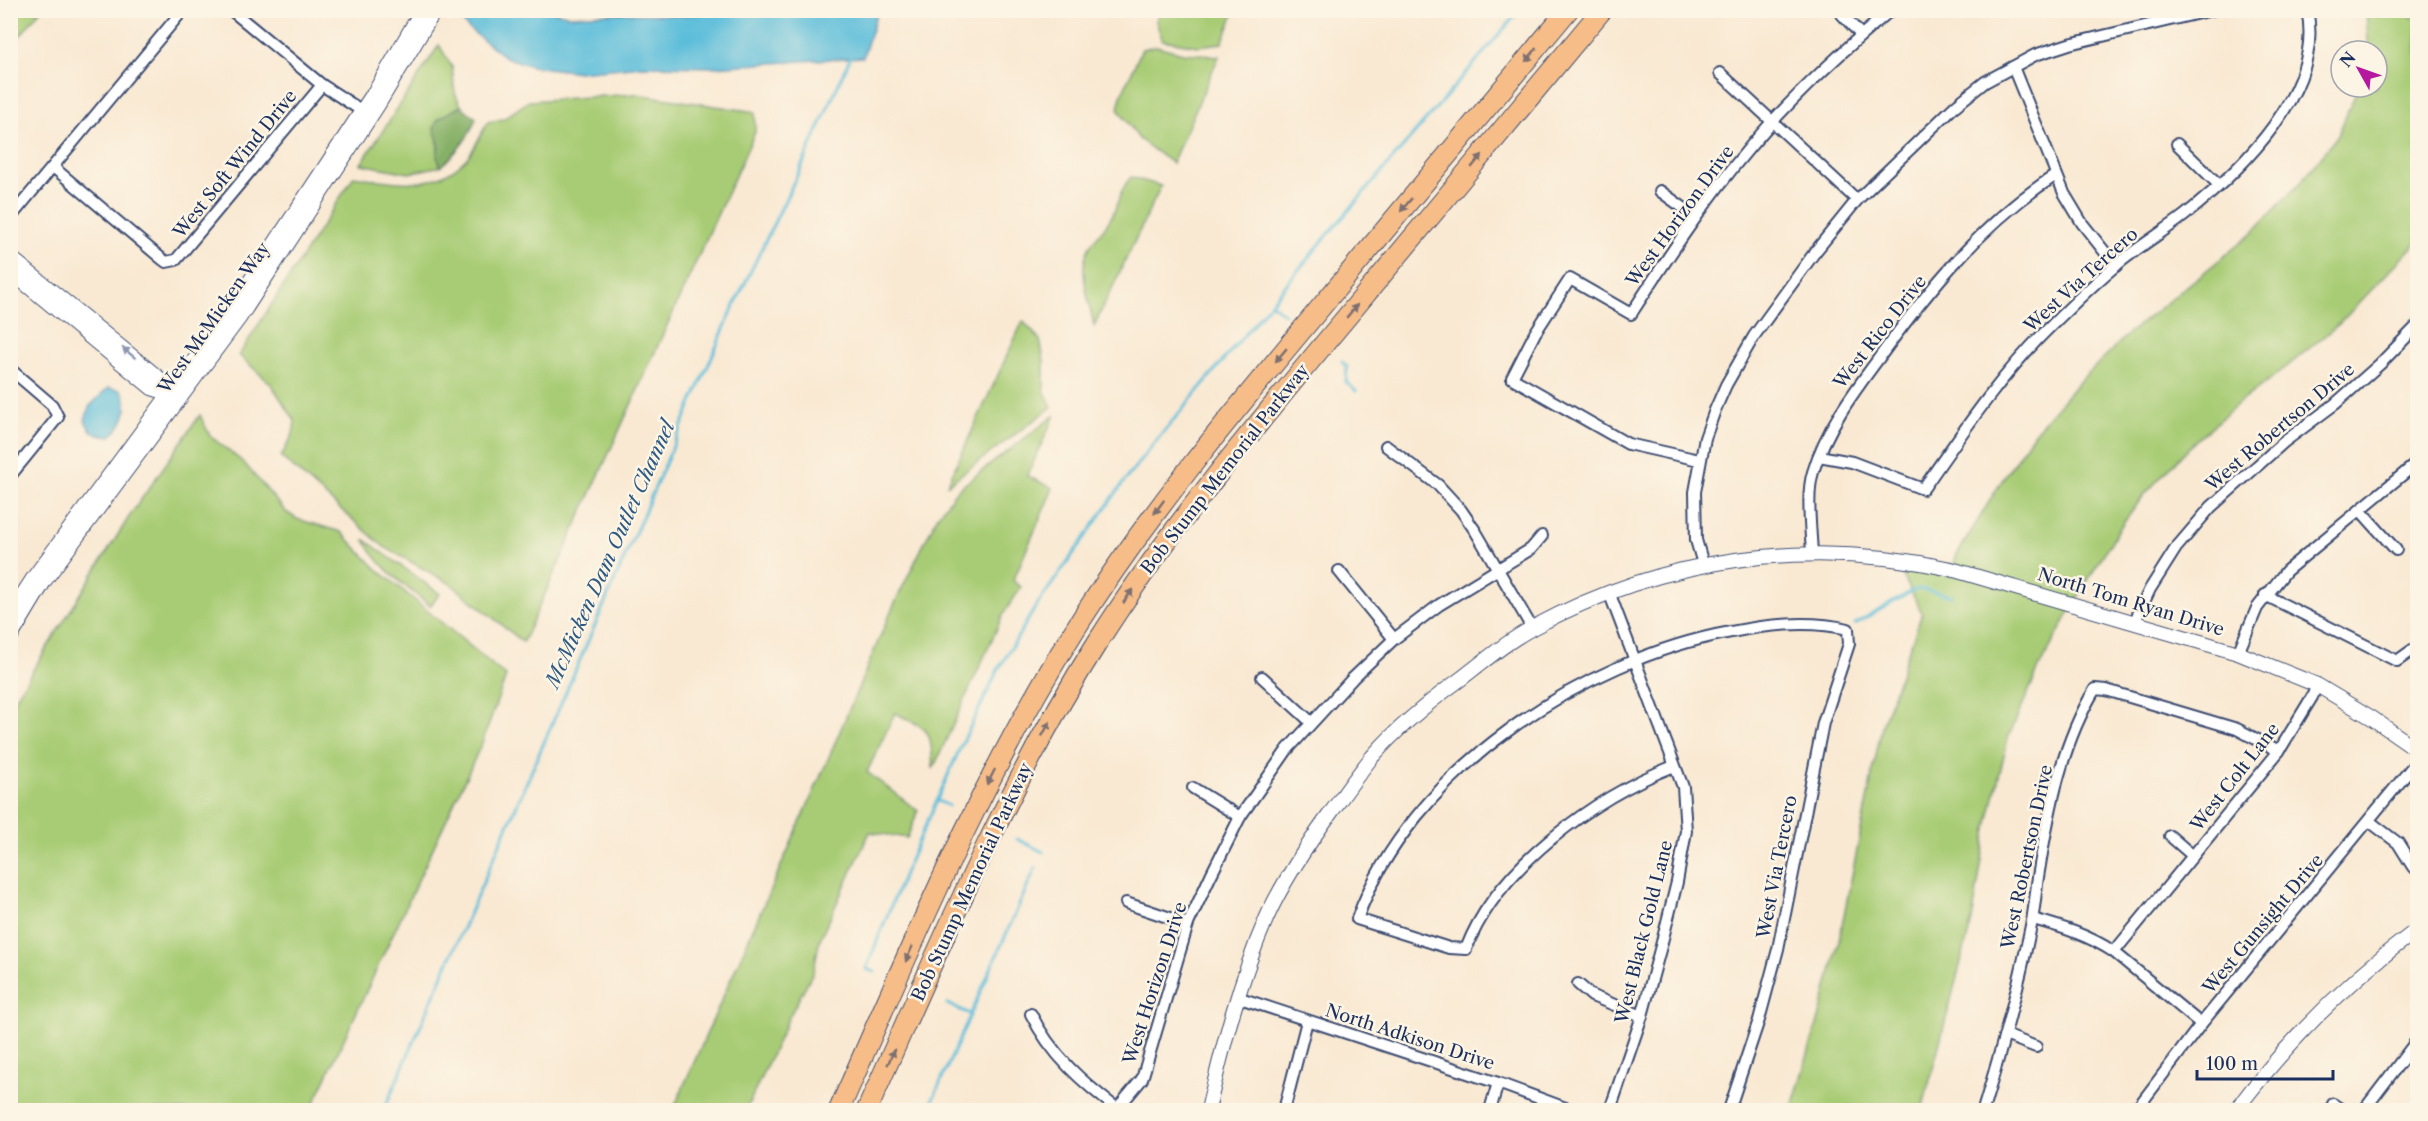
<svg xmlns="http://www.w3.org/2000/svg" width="2428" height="1121" font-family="'Libre Caslon Text',serif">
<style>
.green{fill:#a8cc75;stroke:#627e6a;stroke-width:1.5}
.forest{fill:#86b066;stroke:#507062;stroke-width:1.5}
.water{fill:#5cbdda;stroke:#3c769c;stroke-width:1.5}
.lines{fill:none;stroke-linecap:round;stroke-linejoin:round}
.stream{stroke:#5cbdda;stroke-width:3}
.minor-casing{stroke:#3c4b70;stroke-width:14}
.tertiary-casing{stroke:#3c4b70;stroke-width:16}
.motorway-casing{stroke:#3c4b70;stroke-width:22}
.minor{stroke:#fff;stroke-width:10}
.tertiary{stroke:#fff;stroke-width:14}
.motorway{stroke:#f7bd88;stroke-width:20}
.oneway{fill:#7e6f71}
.oneway2{fill:#8d97ae}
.labels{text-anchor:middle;stroke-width:5;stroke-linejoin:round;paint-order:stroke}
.street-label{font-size:18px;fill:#1b2f5e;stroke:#fcf5e5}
.water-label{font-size:20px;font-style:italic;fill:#2e5a83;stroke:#fcf5e5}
</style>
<rect width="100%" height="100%" fill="#fcf5e5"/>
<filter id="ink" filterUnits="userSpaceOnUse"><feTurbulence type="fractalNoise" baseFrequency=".0167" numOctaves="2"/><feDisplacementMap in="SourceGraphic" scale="12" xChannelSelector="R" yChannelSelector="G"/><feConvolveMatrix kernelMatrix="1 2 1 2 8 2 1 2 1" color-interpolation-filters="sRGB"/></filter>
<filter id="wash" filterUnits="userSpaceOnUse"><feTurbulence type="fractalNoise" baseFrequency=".008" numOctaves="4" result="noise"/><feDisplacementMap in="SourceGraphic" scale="24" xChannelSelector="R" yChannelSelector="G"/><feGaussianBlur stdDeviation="1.35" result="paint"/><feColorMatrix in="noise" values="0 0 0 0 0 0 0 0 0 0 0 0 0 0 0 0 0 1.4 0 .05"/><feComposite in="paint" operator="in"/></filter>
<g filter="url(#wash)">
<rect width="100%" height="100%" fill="#f9e9d3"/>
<g class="green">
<polygon points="11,10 40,11 11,47 10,11"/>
<polygon points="1160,11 1160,10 1235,11 1222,43 1198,46 1162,40 1156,21"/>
<polygon points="2366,11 2407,11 2411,18 2417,16 2417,242 2340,323 2289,365 2240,402 2194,442 2144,495 2119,529 2082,590 2039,668 2008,738 1988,823 1972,920 1922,1110 1791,1110 1820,1015 1839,940 1882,726 1922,613 1901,572 1902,567 1951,576 1956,556 2006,474 2034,433 2077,384 2129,333 2249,236 2301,182 2338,135 2358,87 2377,87 2377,51 2366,51 2368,43"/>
<path d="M439 45 452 67 455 93 461 106 438 119C439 134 435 152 441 166L409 173 361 164Z"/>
<polygon points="1156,46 1183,53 1219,56 1172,163 1139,139 1118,109 1121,96 1142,49"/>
<path d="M636 94 755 112V132L523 642 451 584 384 547 281 457 293 434 295 421 271 384 239 355 354 176C396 182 433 193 467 158 475 149 481 133 488 122L503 119 529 101Z"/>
<path d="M1131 177 1161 186 1094 326C1090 303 1077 270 1089 248 1096 236 1107 227 1113 214 1119 200 1121 188 1131 177Z"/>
<polygon points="1023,321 1040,340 1044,361 1044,390 1052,407 947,485"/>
<polygon points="200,415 210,436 243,462 286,512 297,519 341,532 376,568 506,676 482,743 311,1110 11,1110 11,705 131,514"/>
<path d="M1055 415 1027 476 1053 488 1013 581 1021 587 1004 613 933 769C930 728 932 731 895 713L867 772 918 811 907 838 870 832 820 939 813 972 789 1017 746 1110H673L826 764 891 611 937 517 957 490Z"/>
<path d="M364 539 440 594 430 606C405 585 379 569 364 539Z"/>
</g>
<path class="forest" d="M461 106 476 118C468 139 458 151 441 166L437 157 439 144 434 128 438 119Z"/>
<g class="water">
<polygon points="456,11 547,10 571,16 622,13 683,16 718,10 877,13 863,57 713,67 642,66 579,72 531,66 505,57 468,28 455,12"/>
<path d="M108 388 121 390C132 408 124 424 111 436 97 437 90 433 85 420L89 407Z"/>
</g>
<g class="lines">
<g class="stream">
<polyline points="1272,304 1284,314"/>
<polyline points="1342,362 1347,367 1346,382 1356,391"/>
<polyline points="1855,624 1914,590 1921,589 1952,596"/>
<polyline points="938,801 949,806"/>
<polyline points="1017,839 1043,852"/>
<polyline points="875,972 866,969 903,876 961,746 998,670 1035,608 1126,479 1151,447 1320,244 1520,10"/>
<polyline points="947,1004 970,1014"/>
<polyline points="384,1110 734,306 804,161 851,56"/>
<polyline points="928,1110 1036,867"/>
</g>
</g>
</g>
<g filter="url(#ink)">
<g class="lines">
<defs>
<g id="minor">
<polyline points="231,10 322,85 367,114"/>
<polyline points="1838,10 1861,35"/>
<polyline points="2013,67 2064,193 2082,223 2116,266"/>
<polyline points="1720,73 1857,200"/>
<polyline points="2177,144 2219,185"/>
<polyline points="53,167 162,259 166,262 176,260 322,85"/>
<polyline points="1660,191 1696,217"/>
<polyline points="10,218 183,10"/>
<polyline points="10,369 52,405 58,417 10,476"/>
<polyline points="1386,446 1438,485 1461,510 1476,532 1532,628"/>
<path d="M1819 456 1852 462 1923 489C1962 433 2002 373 2052 325 2073 304 2095 282 2119 263 2140 246 2163 232 2185 215 2241 170 2325 90 2307 10"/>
<path d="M1699 460 1628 444 1512 378 1535 333 1570 279 1631 314C1668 257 1706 199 1750 147 1792 97 1841 52 1891 10"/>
<polyline points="2360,510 2396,550"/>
<path d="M1812 554C1811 530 1806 494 1813 472 1826 429 1853 393 1879 358 1928 290 1985 220 2056 175"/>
<polyline points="1703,564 1696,540 1695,492 1705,438 1715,410 1726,385 1754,336 1815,252 1857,200 1955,106 1985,82 2035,55 2069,44 2212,10"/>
<polyline points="1339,571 1394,639"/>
<polyline points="1609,592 1683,787 1686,831 1677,882 1661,946 1642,1016 1610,1110"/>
<polyline points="2265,595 2397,661 2418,646"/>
<polyline points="2134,623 2150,589 2176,548 2211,507 2284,442 2335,404 2380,364 2418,325"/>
<polyline points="2238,653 2257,608 2286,571 2418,462"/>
<polyline points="1262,677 1311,722"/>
<path d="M1674 766C1595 797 1497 867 1466 949L1449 948 1357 919C1410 772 1583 659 1731 632 1770 624 1810 620 1848 629L1849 644 1823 723 1778 949 1759 1020 1729 1110"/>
<polyline points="1193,788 1240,817"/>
<polyline points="2369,821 2398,843 2413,867"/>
<polyline points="2170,836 2193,856"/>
<polyline points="1126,903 1188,924"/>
<path d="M2033 919C2062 927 2088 935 2114 952L2201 1024"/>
<polyline points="2114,952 2279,751 2312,697 2317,685"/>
<polyline points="1578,984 1592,996 1642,1016"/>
<polyline points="1237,997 1498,1083 1571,1110"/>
<path d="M1031 1014C1051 1055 1083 1083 1119 1110"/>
<polyline points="2005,1035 2036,1047"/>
<polyline points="2333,1104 2342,1110"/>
<polyline points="1117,1109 1142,1079 1188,924 1211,875 1240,817 1287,750 1353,678 1394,639 1439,605 1531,549 1542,536"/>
<polyline points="1284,1110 1307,1021"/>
<polyline points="1490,1110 1498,1083"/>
<path d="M1983 1110C2002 1048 2019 985 2032 921 2035 904 2036 888 2039 871 2049 809 2062 743 2095 689L2106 690 2237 729 2279 751"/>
<polyline points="2136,1110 2201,1024 2418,760"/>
<polyline points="2364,1110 2418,1039"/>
</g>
<g id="tertiary">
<polyline points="10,257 160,379 171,394"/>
<polyline points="10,271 152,388 171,394 177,399"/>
<polyline points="10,614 34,577 227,316 377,88 422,10"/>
<polyline points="10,638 45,580 240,317 378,105 435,10"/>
<path d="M1208 1110C1223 1045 1240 979 1267 917 1284 879 1308 844 1332 811 1345 793 1358 774 1372 757 1398 727 1430 701 1462 678 1485 660 1508 641 1534 627 1664 557 1807 537 1951 569L2238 653 2317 685 2372 718 2418 750"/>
<path d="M2236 1110C2287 1042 2349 980 2418 929"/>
</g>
<g id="motorway">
<path d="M839 1110C911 948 979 782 1074 631 1145 518 1230 416 1316 313 1400 212 1484 111 1568 10"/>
<path d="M867 1110C938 952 1004 790 1097 643 1170 527 1258 423 1345 319 1431 216 1516 113 1602 10"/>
</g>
</defs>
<use href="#minor" class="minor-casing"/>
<use href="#tertiary" class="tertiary-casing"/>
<use href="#motorway" class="motorway-casing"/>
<use href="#minor" class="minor"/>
<use href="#tertiary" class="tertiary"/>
<use href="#motorway" class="motorway"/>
</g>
<defs><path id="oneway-solid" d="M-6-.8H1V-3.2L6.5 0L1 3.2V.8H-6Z" transform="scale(1.5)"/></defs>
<g class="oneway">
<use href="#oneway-solid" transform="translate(1531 55) rotate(130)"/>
<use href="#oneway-solid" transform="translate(1477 161) rotate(-50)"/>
<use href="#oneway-solid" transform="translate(1406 205) rotate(130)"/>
<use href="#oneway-solid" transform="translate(1352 311) rotate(-50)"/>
<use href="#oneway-solid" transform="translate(1281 355) rotate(130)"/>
<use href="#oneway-solid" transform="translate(1159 507) rotate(126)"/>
<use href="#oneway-solid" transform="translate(1128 596) rotate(-56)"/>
<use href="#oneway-solid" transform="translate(1046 729) rotate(-61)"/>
<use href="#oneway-solid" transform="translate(991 777) rotate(117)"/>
<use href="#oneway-solid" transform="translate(909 954) rotate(114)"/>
<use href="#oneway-solid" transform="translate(891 1057) rotate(-66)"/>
</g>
<use class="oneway2" href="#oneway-solid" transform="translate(129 353) rotate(-141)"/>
</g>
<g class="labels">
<g class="street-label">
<text transform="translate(235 164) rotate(-51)" y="6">West Soft Wind Drive</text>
<text transform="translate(1680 216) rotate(-54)" y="6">West Horizon Drive</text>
<text transform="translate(2081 280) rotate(-42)" y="6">West Via Tercero</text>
<text transform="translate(214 318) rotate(-55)" y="6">West McMicken Way</text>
<text transform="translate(1880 332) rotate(-52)" y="6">West Rico Drive</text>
<text transform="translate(2280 427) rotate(-40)" y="6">West Robertson Drive</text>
<text transform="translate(1225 469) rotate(-52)" y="6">Bob Stump Memorial Parkway</text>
<text transform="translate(2131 602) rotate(17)" y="6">North Tom Ryan Drive</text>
<text transform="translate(2235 777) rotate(-52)" y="6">West Colt Lane</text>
<text transform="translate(2027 857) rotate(-78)" y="6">West Robertson Drive</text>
<text transform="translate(1777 867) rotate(-79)" y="6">West Via Tercero</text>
<text transform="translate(972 882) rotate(-65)" y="6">Bob Stump Memorial Parkway</text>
<text transform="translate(2263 924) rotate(-50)" y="6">West Gunsight Drive</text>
<text transform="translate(1644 932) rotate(-76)" y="6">West Black Gold Lane</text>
<text transform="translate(1155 983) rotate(-72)" y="6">West Horizon Drive</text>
<text transform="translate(1410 1037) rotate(18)" y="6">North Adkison Drive</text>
</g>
<g class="water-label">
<text transform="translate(610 554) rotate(-66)" y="7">McMicken Dam Outlet Channel</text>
</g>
</g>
<rect width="2428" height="1121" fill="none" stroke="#fcf5e5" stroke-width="36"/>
<g transform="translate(2359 69) rotate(310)"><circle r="28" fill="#fcf5e5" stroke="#a2a6af" stroke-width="1.5"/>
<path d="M0-4.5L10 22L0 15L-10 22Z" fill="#b5179e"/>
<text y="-9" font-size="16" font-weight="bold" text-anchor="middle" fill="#1b2f5e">N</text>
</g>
<path d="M2197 1070v9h136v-9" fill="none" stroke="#1b2f5e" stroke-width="3"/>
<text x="2206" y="1070" font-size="18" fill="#1b2f5e" stroke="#fcf5e5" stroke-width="4.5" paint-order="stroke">100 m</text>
</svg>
